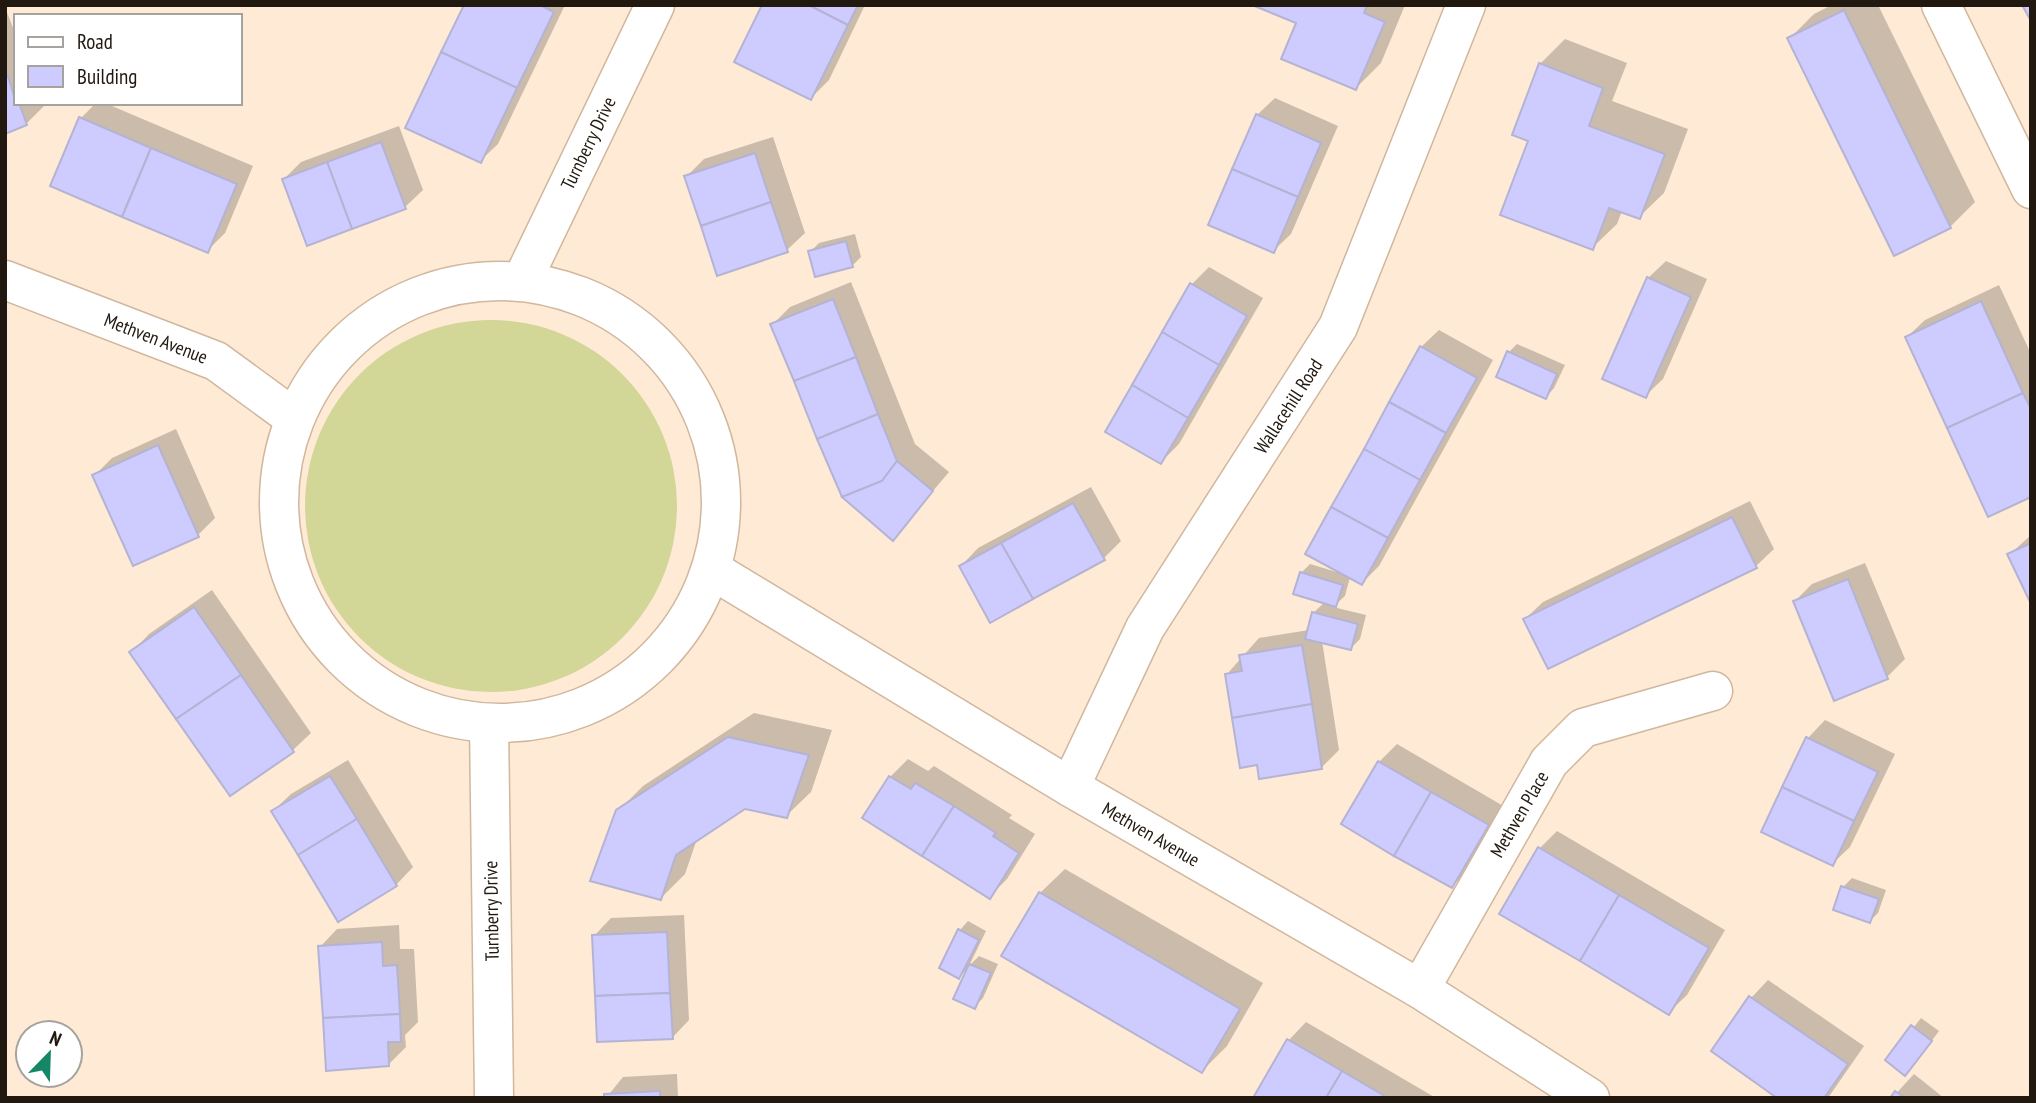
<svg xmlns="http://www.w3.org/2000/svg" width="2036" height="1103" font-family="'PT Sans Narrow',sans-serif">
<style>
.green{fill:#d2d697}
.shadow{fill:#0003}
.building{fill:#ceccff;stroke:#b4b3d3;stroke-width:2}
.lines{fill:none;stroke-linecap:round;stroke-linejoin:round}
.street-casing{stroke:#d0b79e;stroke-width:41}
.street{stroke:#fff;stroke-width:38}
.labels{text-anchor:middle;stroke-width:7;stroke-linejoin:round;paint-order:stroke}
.street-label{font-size:19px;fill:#21180f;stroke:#fff}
</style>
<rect width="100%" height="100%" fill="#feead5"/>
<circle class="green" cx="491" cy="506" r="186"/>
<g class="shadow">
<polygon points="465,5 565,5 498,144 480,161"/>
<polygon points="764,5 865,5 829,80 811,98"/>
<polygon points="1256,5 1405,5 1381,63 1356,88 1299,22"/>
<polygon points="1832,5 1878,5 1975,202 1950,227 1789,39 1814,14"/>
<polygon points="6,10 16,35 16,103 43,103 44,106 26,124 5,132"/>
<polygon points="1565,39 1627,63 1612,101 1688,129 1664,193 1639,217 1622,211 1617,224 1592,248 1531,140 1540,64"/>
<polygon points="1275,98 1338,126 1291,234 1273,251 1257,115"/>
<polygon points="96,103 105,103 253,166 225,233 207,251 81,118"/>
<polygon points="399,126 423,190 405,207 284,179 301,162"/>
<polygon points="773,137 805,233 787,250 686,177 704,159"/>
<polygon points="855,234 861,257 852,266 810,252 819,243"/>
<polygon points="1666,261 1707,279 1663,379 1645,396 1648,278"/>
<polygon points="1209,267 1263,298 1179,444 1161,462 1192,284"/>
<polygon points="851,282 915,444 949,472 893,538 772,325 790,307"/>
<polygon points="1999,285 2031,354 2031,495 1907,337 1925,320"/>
<polygon points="1439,330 1493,360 1379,566 1362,583 1350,577 1345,596 1333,607 1366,615 1360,639 1351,648 1322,641 1339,750 1322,767 1259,763 1227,674 1259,638 1309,630 1313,613 1325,602 1301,573 1310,564 1340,573 1421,347"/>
<polygon points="1517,344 1565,365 1554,388 1546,397 1509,352"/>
<polygon points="176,429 215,518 198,535 94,476 112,458"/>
<polygon points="1091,487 1121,541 1104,558 961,566 978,548"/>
<polygon points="1750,501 1774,549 1756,566 1525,619 1543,602"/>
<polygon points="2031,535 2031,601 2009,555"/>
<polygon points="1865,563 1905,659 1887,677 1795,601 1812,584"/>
<polygon points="212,590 311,733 293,750 230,794 132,652 149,634"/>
<polygon points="754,713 832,730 811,792 786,816 745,807 697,839 685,874 661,898 618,811 643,786"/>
<polygon points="1825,720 1895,754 1850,847 1832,864 1808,738"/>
<polygon points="1397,744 1505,807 1470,869 1452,886 1343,823 1379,762"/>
<polygon points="908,759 928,771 934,766 1012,815 1009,818 1035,834 1007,879 990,896 865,818 890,777"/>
<polygon points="348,760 413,867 396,885 273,811 291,794"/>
<polygon points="1557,831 1725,930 1687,995 1669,1012 1539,849"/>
<polygon points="1065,869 1263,983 1227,1046 1202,1071 1040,893"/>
<polygon points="1852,878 1886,890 1878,913 1870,921 1843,887"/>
<polygon points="684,915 689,1020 672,1038 594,936 611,918"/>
<polygon points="968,921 986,931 969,966 979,956 998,964 983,998 974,1007 970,966 959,977 960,930"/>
<polygon points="399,925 400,949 414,949 418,1022 405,1035 406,1047 388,1065 320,947 337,929"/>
<polygon points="1768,980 1864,1046 1828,1098 1780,1098 1751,998"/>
<polygon points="1921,1018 1939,1031 1914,1065 1888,1060"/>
<polygon points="1306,1022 1436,1098 1255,1098 1289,1040"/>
<polygon points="677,1074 678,1098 606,1098 623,1077"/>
<polygon points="1914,1074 1944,1098 1892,1098"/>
</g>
<g class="building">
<polygon points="464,5 540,5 554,12 517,88 441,52"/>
<polygon points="762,5 809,5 848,25 811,100 734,62"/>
<polygon points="809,5 858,5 848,25"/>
<polygon points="1252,5 1367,5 1364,13 1385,22 1356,90 1281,59 1296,23"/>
<polygon points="2022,5 2031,5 2031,21"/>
<polygon points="1844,10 1951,228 1894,256 1787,38"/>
<polygon points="441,52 517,88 481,163 405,128"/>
<polygon points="1539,63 1603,88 1589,126 1665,154 1640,219 1609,208 1593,250 1500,215 1528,141 1512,135"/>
<polygon points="8,76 16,103 19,103 27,125 5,134 5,77"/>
<polygon points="1256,114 1321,143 1298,197 1232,169"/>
<polygon points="79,117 151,148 122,217 50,186"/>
<polygon points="381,142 406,209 352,229 327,162"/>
<polygon points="151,148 237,184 208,253 122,217"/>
<polygon points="755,153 771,202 701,226 684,176"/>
<polygon points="327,162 352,229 307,246 282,179"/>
<polygon points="1232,169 1298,197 1274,253 1208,225"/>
<polygon points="771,202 788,252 717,276 701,226"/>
<polygon points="846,241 853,267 815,277 808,251"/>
<polygon points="1647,277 1691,297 1646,398 1602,379"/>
<polygon points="1190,283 1247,316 1219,365 1162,332"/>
<polygon points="833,299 856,357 794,381 770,324"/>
<polygon points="1981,301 2023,393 1947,428 1905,337"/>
<polygon points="1162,332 1219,365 1188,418 1132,385"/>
<polygon points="1420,346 1477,378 1446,433 1389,402"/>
<polygon points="1507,351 1557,374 1546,399 1496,377"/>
<polygon points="856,357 878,414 817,439 794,381"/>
<polygon points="1132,385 1188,418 1161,464 1105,432"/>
<polygon points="2023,393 2031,409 2031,497 1988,517 1947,428"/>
<polygon points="1389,402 1446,433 1420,480 1364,449"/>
<polygon points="878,414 897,461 882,481 842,497 817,439"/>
<polygon points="158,445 199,537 133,566 92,475"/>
<polygon points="1364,449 1420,480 1388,538 1331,507"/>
<polygon points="897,461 933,491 893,541 842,497 882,481"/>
<polygon points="1073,503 1105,560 1033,599 1001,543"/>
<polygon points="1331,507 1388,538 1362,585 1305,554"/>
<polygon points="1732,517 1757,568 1548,669 1523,619"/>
<polygon points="1001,543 1033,599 990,623 959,566"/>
<polygon points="2031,543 2031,604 2007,554"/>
<polygon points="1300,572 1343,585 1336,607 1293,594"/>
<polygon points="1848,579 1888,679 1834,701 1793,601"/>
<polygon points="194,607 241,675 176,719 129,652"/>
<polygon points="1312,612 1358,624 1351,650 1305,639"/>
<polygon points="1302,645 1312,704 1232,718 1225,674 1242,671 1239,655"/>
<polygon points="241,675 294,752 230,796 176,719"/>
<polygon points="1312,704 1322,769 1259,779 1257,765 1240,768 1232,718"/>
<polygon points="728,737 809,755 787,818 745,809 676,855 661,900 590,881 616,810"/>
<polygon points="1806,737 1878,772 1854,821 1782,787"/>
<polygon points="1378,761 1431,792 1394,856 1341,824"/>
<polygon points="330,776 357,819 298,855 271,811"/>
<polygon points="889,776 911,789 915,783 954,806 922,856 862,818"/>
<polygon points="1782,787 1854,821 1833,866 1761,832"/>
<polygon points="1431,792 1489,825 1452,888 1394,856"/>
<polygon points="954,806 996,833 993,836 1019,853 990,899 922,856"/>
<polygon points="357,819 397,886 338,922 298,855"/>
<polygon points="1538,847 1619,895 1580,961 1499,914"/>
<polygon points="1841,886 1879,899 1870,923 1833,910"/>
<polygon points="1039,892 1240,1009 1202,1073 1001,956"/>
<polygon points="1619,895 1709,948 1669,1015 1580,961"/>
<polygon points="958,929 979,940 959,979 939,968"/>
<polygon points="667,932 670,993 595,996 592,935"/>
<polygon points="382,942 383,966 397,965 400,1014 323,1018 318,946"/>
<polygon points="969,964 991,973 975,1009 953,999"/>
<polygon points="670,993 673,1039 597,1042 595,996"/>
<polygon points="1749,996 1848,1064 1824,1098 1777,1098 1711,1051"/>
<polygon points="400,1014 401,1042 388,1042 389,1066 326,1071 323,1018"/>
<polygon points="1911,1025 1932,1041 1905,1076 1885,1060"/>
<polygon points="1287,1039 1342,1071 1326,1098 1253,1098"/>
<polygon points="1342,1071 1388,1098 1326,1098"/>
<polygon points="660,1091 660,1098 604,1098 604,1094"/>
<polygon points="1895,1091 1905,1098 1890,1098"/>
</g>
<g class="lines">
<defs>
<g id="street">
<polyline points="1941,5 2031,189"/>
<polyline points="5,280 216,361 294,418"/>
<polyline points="522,281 655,5"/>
<circle cx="500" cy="502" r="221"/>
<polyline points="712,570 1070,787 1420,989 1590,1098"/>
<polyline points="489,724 494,1098"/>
<polyline points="1070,787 1145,628 1338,327 1466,5"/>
<polyline points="1420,989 1549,762 1583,728 1713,691"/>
</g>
</defs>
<use href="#street" class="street-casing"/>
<use href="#street" class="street"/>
</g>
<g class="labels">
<g class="street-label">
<text transform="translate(588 143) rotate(-64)" y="7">Turnberry Drive</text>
<text transform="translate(156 338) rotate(21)" y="7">Methven Avenue</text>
<text transform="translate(1288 406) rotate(-57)" y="7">Wallacehill Road</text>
<text transform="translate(1519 814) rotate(-60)" y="7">Methven Place</text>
<text transform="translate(1151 834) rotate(30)" y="7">Methven Avenue</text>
<text transform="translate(491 911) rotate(-91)" y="7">Turnberry Drive</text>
</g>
</g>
<rect width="2036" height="1103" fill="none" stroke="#21180f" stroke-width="14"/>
<rect x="14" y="14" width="228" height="91" fill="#ffffff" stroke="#a6a39f" stroke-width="2"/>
<rect x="28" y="37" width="35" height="10" fill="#ffffff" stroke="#a6a39f" stroke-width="2"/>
<text x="77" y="49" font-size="21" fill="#21180f">Road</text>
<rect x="28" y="66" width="35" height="21" fill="#ceccff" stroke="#a6a39f" stroke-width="2"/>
<text x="77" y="84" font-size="21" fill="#21180f">Building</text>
<g transform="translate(49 1054) rotate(23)"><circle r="33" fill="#ffffff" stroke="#a6a39f" stroke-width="2"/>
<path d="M0-5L12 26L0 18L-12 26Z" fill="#148767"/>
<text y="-10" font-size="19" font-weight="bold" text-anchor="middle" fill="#21180f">N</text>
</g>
</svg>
